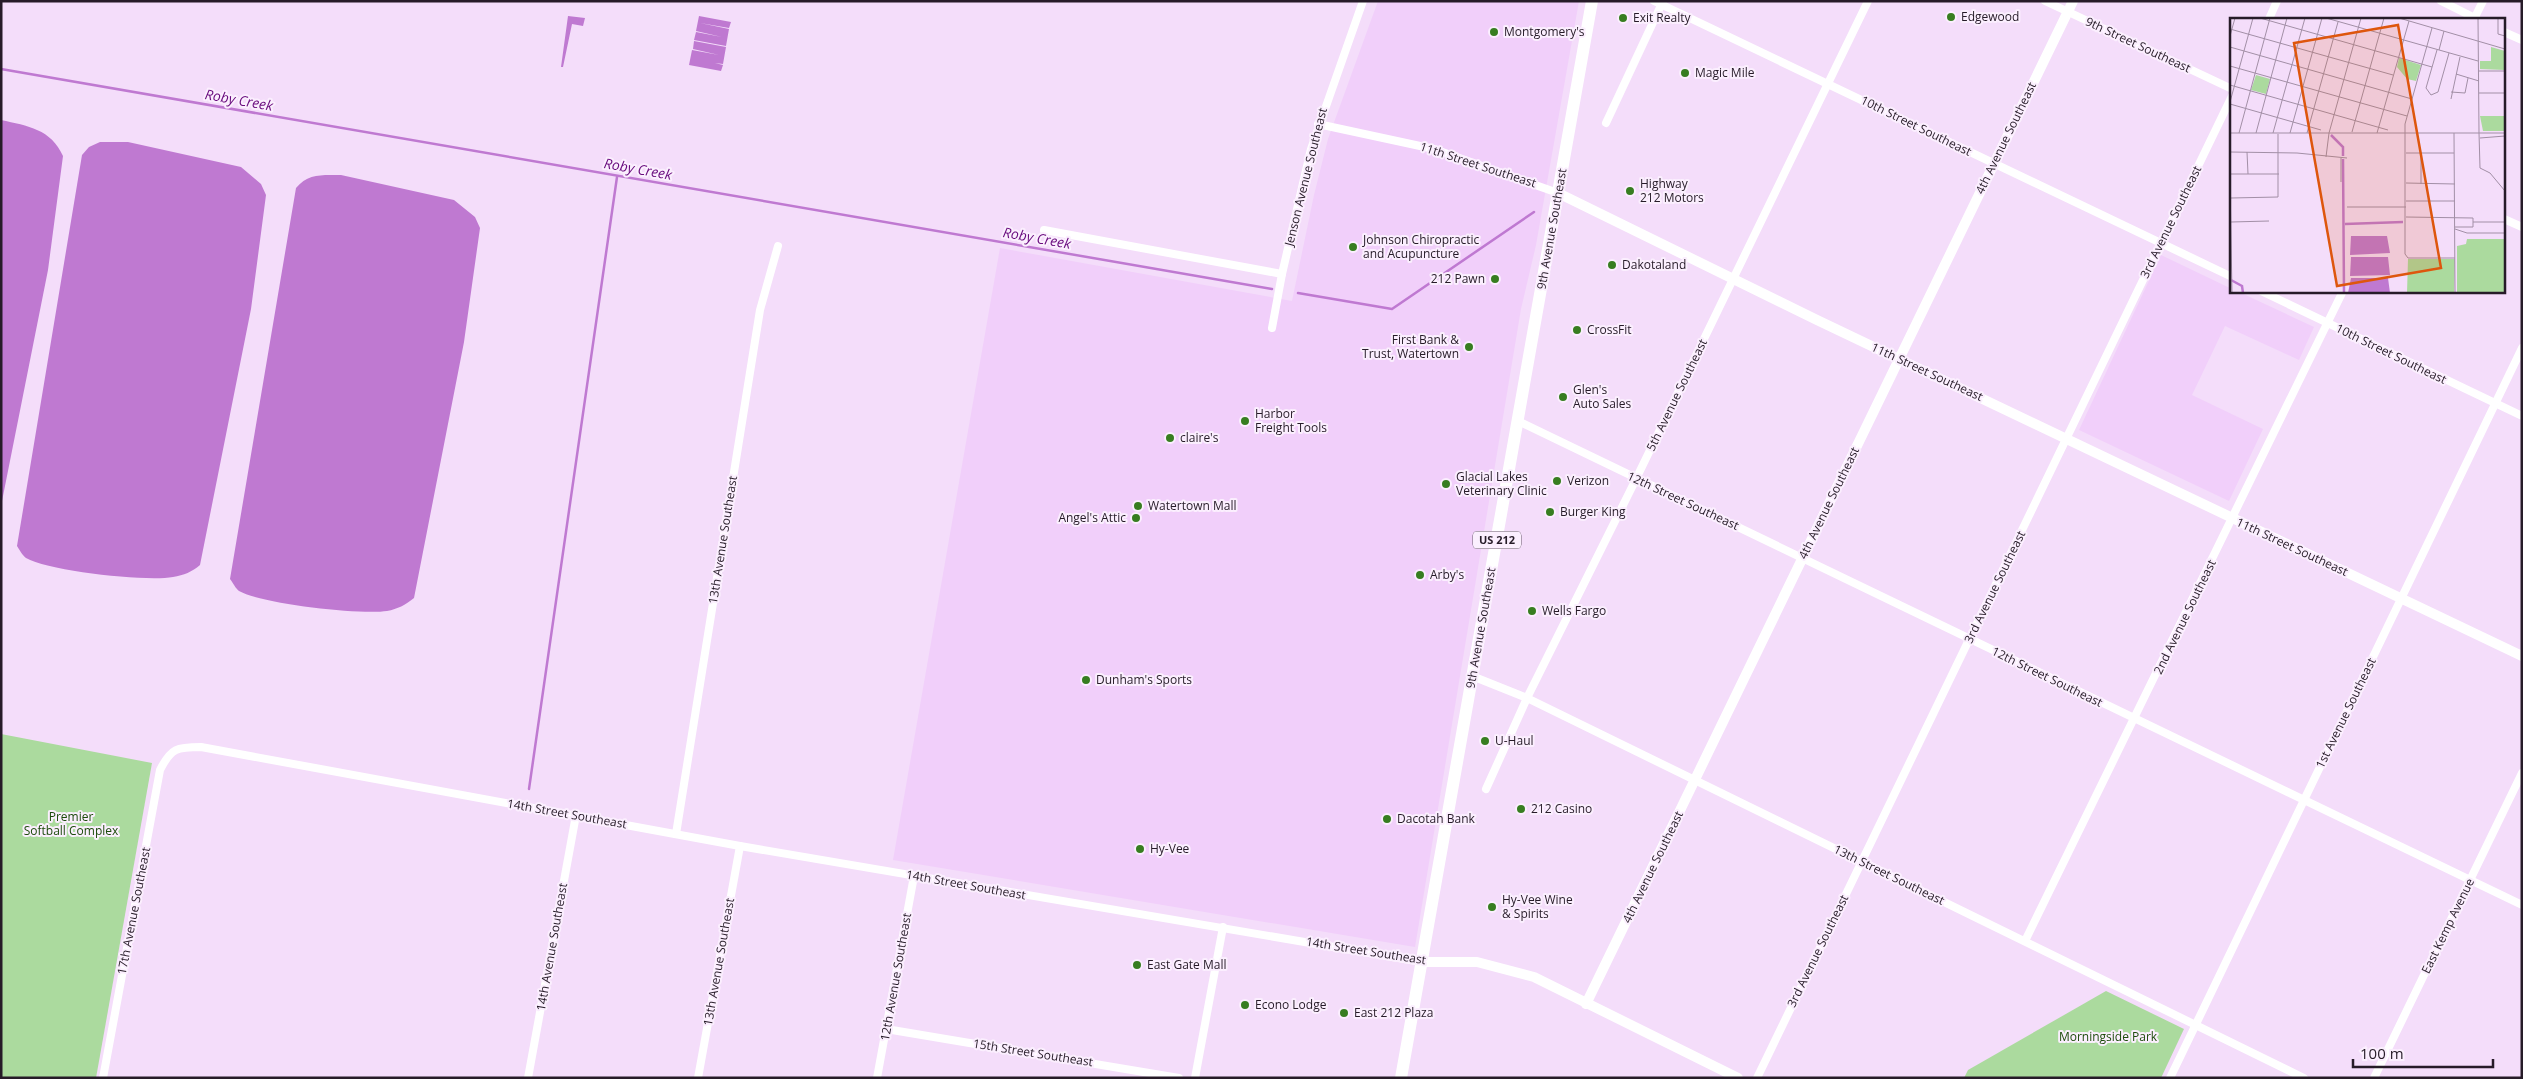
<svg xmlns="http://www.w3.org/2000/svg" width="2523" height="1079" font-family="'Open Sans',sans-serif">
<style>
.built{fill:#f1cffa}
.green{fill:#abda9e}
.water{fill:#bf79d1}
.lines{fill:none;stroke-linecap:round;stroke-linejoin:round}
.stream{stroke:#bf79d1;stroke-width:2.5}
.minor{stroke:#fff;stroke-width:8}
.tertiary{stroke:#fff;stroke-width:10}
.primary{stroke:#fff;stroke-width:12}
.poi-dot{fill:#377d20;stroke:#fbeffe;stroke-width:2}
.labels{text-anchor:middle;stroke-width:4;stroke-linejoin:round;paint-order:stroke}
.shield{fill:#fbeffe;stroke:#665b68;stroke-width:1}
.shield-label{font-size:11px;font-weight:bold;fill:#261b28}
.poi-label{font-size:12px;fill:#261b28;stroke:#fbeffe;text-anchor:start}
.street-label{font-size:12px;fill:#261b28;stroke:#fbeffe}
.park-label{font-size:12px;fill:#1c4b0b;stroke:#fbeffe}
.water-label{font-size:14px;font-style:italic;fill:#680a7d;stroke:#fbeffe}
.inset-river{fill:none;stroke:#bf79d1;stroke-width:2.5}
.inset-road{fill:none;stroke:#a28fa6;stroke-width:1}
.view{fill:#de560d;fill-opacity:0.15;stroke:#de560d;stroke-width:2.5}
.inset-edge{fill:none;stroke:#261b28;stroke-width:2.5}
</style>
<rect width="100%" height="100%" fill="#f4ddfa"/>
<g class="built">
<polygon points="1378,1 1579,1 1536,245 1521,309 1415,947 893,860 1000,248 1292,301 1314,195 1328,139"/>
<polygon points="2161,255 2232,289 2232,291 2237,291 2314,327 2299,360 2225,326 2192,395 2263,429 2229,501 2079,430"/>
</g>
<g class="green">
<polygon points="1,734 152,763 96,1078 1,1078"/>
<polygon points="2106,991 2184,1029 2161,1078 1964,1078 1968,1070"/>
</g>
<g class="water">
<polygon points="568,16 585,18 583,26 572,24 563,67 561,67"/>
<polygon points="699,16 731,22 729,28 700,23 729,29 726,46 694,40 696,32 722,37 696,31"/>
<polygon points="694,41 726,47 723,64 715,63 723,65 721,71 689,65 692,50 719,55 693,49"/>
<path d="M1 120C28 126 51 129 63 156L48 270 1 506Z"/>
<path d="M100 142H128L241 167 261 184 266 195 251 309 200 565C192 572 184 575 173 577 146 582 49 571 26 558 22 555 19 549 17 546L82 155 89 147Z"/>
<path d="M341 175 454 200 475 217 480 228 464 342 414 598C405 605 398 609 387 611 360 615 262 604 239 591 236 589 233 583 230 579L296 188C308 173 323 175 341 175Z"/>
</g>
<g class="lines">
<g class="stream">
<polyline points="1,69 1272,289"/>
<polyline points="1298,293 1392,309 1534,212"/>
<polyline points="529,789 617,177"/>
</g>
<g class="minor">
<polyline points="1654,1 2232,277"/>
<polyline points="2045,1 2232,89"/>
<polyline points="2441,1 2477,19"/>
<polyline points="2269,19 2277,1"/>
<polyline points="2474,19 2483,1"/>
<polyline points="2504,32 2522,40"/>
<polyline points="1606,123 1663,1"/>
<polyline points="1318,124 1434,149 1558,193"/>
<polyline points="2504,219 2522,227"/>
<polyline points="1044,230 1282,274"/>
<polyline points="2261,291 2522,416"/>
<polyline points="1272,328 1282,274 1311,149 1363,1"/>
<polyline points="1518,421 2522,905"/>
<polyline points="1472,676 1527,698 2304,1078"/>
<polyline points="1486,789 1527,698 1636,479 1868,1"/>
<polyline points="676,834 760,310 778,246"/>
<polyline points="2025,941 2343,291"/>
<polyline points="886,1029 1179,1078"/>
<path d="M103 1078 160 770C171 748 177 747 201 747L740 846 1422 962"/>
<polyline points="528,1078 576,815"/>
<polyline points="698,1078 740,846"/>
<polyline points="877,1078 914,876"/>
<polyline points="1195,1078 1223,927"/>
<polyline points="1757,1078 2232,96"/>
<polyline points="2170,1078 2522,348"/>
<polyline points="2374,1078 2522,773"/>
</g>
<g class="tertiary">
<polyline points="1558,193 1817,320 2522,656"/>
<polyline points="1422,962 1477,962 1534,977 1738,1078"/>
<polyline points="1586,1004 2073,1"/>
</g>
<polyline class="primary" points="1401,1078 1592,1"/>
</g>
<g class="poi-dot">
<circle cx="1951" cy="17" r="5"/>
<circle cx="1623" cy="18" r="5"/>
<circle cx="1494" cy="32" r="5"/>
<circle cx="1685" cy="73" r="5"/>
<circle cx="1630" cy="191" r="5"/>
<circle cx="1353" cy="247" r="5"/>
<circle cx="1612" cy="265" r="5"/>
<circle cx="1495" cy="279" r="5"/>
<circle cx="1577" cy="330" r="5"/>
<circle cx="1469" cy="347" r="5"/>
<circle cx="1563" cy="397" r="5"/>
<circle cx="1245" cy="421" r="5"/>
<circle cx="1170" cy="438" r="5"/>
<circle cx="1557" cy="481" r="5"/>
<circle cx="1446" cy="484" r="5"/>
<circle cx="1138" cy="506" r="5"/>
<circle cx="1550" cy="512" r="5"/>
<circle cx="1136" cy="518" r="5"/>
<circle cx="1420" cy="575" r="5"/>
<circle cx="1532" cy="611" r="5"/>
<circle cx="1086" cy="680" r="5"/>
<circle cx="1485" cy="741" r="5"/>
<circle cx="1521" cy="809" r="5"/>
<circle cx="1387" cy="819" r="5"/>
<circle cx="1140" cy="849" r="5"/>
<circle cx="1492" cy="907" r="5"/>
<circle cx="1137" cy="965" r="5"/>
<circle cx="1245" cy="1005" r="5"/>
<circle cx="1344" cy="1013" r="5"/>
</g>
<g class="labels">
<rect class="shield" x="1473" y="531.5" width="48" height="17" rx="4"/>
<g class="shield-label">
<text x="1497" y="544">US 212</text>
</g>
<g class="poi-label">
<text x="1961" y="21">Edgewood</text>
<text x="1633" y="22">Exit Realty</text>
<text x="1504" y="36">Montgomery's</text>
<text x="1695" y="77">Magic Mile</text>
<text x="1640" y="188">Highway<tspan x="1640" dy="14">212 Motors</tspan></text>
<text x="1363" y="244">Johnson Chiropractic<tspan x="1363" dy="14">and Acupuncture</tspan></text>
<text x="1622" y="269">Dakotaland</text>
<text x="1485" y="283" text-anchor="end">212 Pawn</text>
<text x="1587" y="334">CrossFit</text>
<text x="1459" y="344" text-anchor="end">First Bank &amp;<tspan x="1459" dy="14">Trust, Watertown</tspan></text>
<text x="1573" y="394">Glen's<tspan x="1573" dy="14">Auto Sales</tspan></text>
<text x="1255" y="418">Harbor<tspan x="1255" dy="14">Freight Tools</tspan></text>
<text x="1180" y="442">claire's</text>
<text x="1456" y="481">Glacial Lakes<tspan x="1456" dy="14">Veterinary Clinic</tspan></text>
<text x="1567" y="485">Verizon</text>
<text x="1148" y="510">Watertown Mall</text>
<text x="1560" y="516">Burger King</text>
<text x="1126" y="522" text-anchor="end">Angel's Attic</text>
<text x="1430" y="579">Arby's</text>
<text x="1542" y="615">Wells Fargo</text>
<text x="1096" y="684">Dunham's Sports</text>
<text x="1495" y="745">U-Haul</text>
<text x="1531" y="813">212 Casino</text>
<text x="1397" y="823">Dacotah Bank</text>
<text x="1150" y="853">Hy-Vee</text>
<text x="1502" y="904">Hy-Vee Wine<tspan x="1502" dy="14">&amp; Spirits</tspan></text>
<text x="1147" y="969">East Gate Mall</text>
<text x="1255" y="1009">Econo Lodge</text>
<text x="1354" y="1017">East 212 Plaza</text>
</g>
<g class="street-label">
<text transform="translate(2138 45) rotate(25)" y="4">9th Street Southeast</text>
<text transform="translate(1916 126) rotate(26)" y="4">10th Street Southeast</text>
<text transform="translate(2006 138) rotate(-64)" y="4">4th Avenue Southeast</text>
<text transform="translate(1478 165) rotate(18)" y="4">11th Street Southeast</text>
<text transform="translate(1306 177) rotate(-76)" y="4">Jenson Avenue Southeast</text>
<text transform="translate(2171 222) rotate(-64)" y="4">3rd Avenue Southeast</text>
<text transform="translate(1552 229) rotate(-80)" y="4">9th Avenue Southeast</text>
<text transform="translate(2391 354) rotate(26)" y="4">10th Street Southeast</text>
<text transform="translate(1927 372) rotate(25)" y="4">11th Street Southeast</text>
<text transform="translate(1677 395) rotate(-64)" y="4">5th Avenue Southeast</text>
<text transform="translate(1683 501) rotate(25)" y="4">12th Street Southeast</text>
<text transform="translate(1829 503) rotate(-64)" y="4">4th Avenue Southeast</text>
<text transform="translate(723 540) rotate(-81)" y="4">13th Avenue Southeast</text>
<text transform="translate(2292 547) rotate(25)" y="4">11th Street Southeast</text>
<text transform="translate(1995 587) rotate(-64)" y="4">3rd Avenue Southeast</text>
<text transform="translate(2185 617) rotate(-64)" y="4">2nd Avenue Southeast</text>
<text transform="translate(1481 628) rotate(-80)" y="4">9th Avenue Southeast</text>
<text transform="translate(2047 677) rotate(26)" y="4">12th Street Southeast</text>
<text transform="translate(2346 713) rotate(-64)" y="4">1st Avenue Southeast</text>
<text transform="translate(567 814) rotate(10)" y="4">14th Street Southeast</text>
<text transform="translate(1653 867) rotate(-64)" y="4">4th Avenue Southeast</text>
<text transform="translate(1889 875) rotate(26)" y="4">13th Street Southeast</text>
<text transform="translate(966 885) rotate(10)" y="4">14th Street Southeast</text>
<text transform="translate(134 911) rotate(-79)" y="4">17th Avenue Southeast</text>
<text transform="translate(2448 926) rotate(-64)" y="4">East Kemp Avenue</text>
<text transform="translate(552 947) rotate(-80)" y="4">14th Avenue Southeast</text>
<text transform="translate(1366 951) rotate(9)" y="4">14th Street Southeast</text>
<text transform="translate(1818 951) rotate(-64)" y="4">3rd Avenue Southeast</text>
<text transform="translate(719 962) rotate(-80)" y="4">13th Avenue Southeast</text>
<text transform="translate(896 977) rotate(-80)" y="4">12th Avenue Southeast</text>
<text transform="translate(1033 1053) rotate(9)" y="4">15th Street Southeast</text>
</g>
<g class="park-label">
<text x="71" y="821">Premier<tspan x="71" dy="14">Softball Complex</tspan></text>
<text x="2108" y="1041">Morningside Park</text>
</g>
<g class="water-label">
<text transform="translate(239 100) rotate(10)" y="5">Roby Creek</text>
<text transform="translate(638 169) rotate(10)" y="5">Roby Creek</text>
<text transform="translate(1037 238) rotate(10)" y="5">Roby Creek</text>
</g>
</g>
<g transform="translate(2230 18)">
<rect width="275" height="275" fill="#f4ddfa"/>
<path d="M261 29 275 33V52L250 51V43H261ZM169 40 191 47 186 63 177 61 167 49ZM26 57 40 61 36 76 21 72ZM250 98H275V113H253ZM237 221H275V275H227V228L236 226ZM178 241H225L224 275H177Z" fill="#abda9e"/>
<path d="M121 218H157L160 235 120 237ZM121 239H158L160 257 120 258ZM121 260H158L160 275H118Z" fill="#bf79d1"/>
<path class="inset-river" d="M101 117 113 129V138M113 141 114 275M115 206 173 204M1 262 12 268 13 275"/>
<path class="inset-road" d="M30 0 202 49M96 0 248 43M169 0 275 31M248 0 249 115M268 0V16L275 18M202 10 175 106V236L178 240H225M0 11 163 57M0 18 5 0M0 29 182 81M207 32 196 70 201 77 208 74 219 35M209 32 214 13M0 48 177 98M248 53H275M226 56 249 63M0 67 158 112M221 74 235 75 238 60M249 75H275M221 81 230 39M0 84 23 0M0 86 91 112M122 114 154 0M0 115H275M9 115 40 0M26 115 57 0M43 115 75 0M60 115 92 0M77 115 108 4M147 115 179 3M224 115 225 275M249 115 250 150 260 155 275 173M250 120 275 118M0 134 67 135 117 140M17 134 18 156M176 135H224M191 135V166M96 139 99 115 131 0M0 156H49M0 164 2 275M111 164V140M176 165 225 166M1 180 48 179V116M176 183H225M117 189H176M176 199 243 200V204M1 204 39 203M243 204H275M225 209H243V204M225 211 237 215H275"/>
<path class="view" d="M168 7 211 250 107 268 64 25Z"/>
<rect width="275" height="275" class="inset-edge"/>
</g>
<rect width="2523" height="1079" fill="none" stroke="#261b28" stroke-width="5"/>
<path d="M2353 1059v8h140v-8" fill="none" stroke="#261b28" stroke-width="2.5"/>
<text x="2360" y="1059" font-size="15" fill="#261b28" stroke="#fbeffe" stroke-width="4" paint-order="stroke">100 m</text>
</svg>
